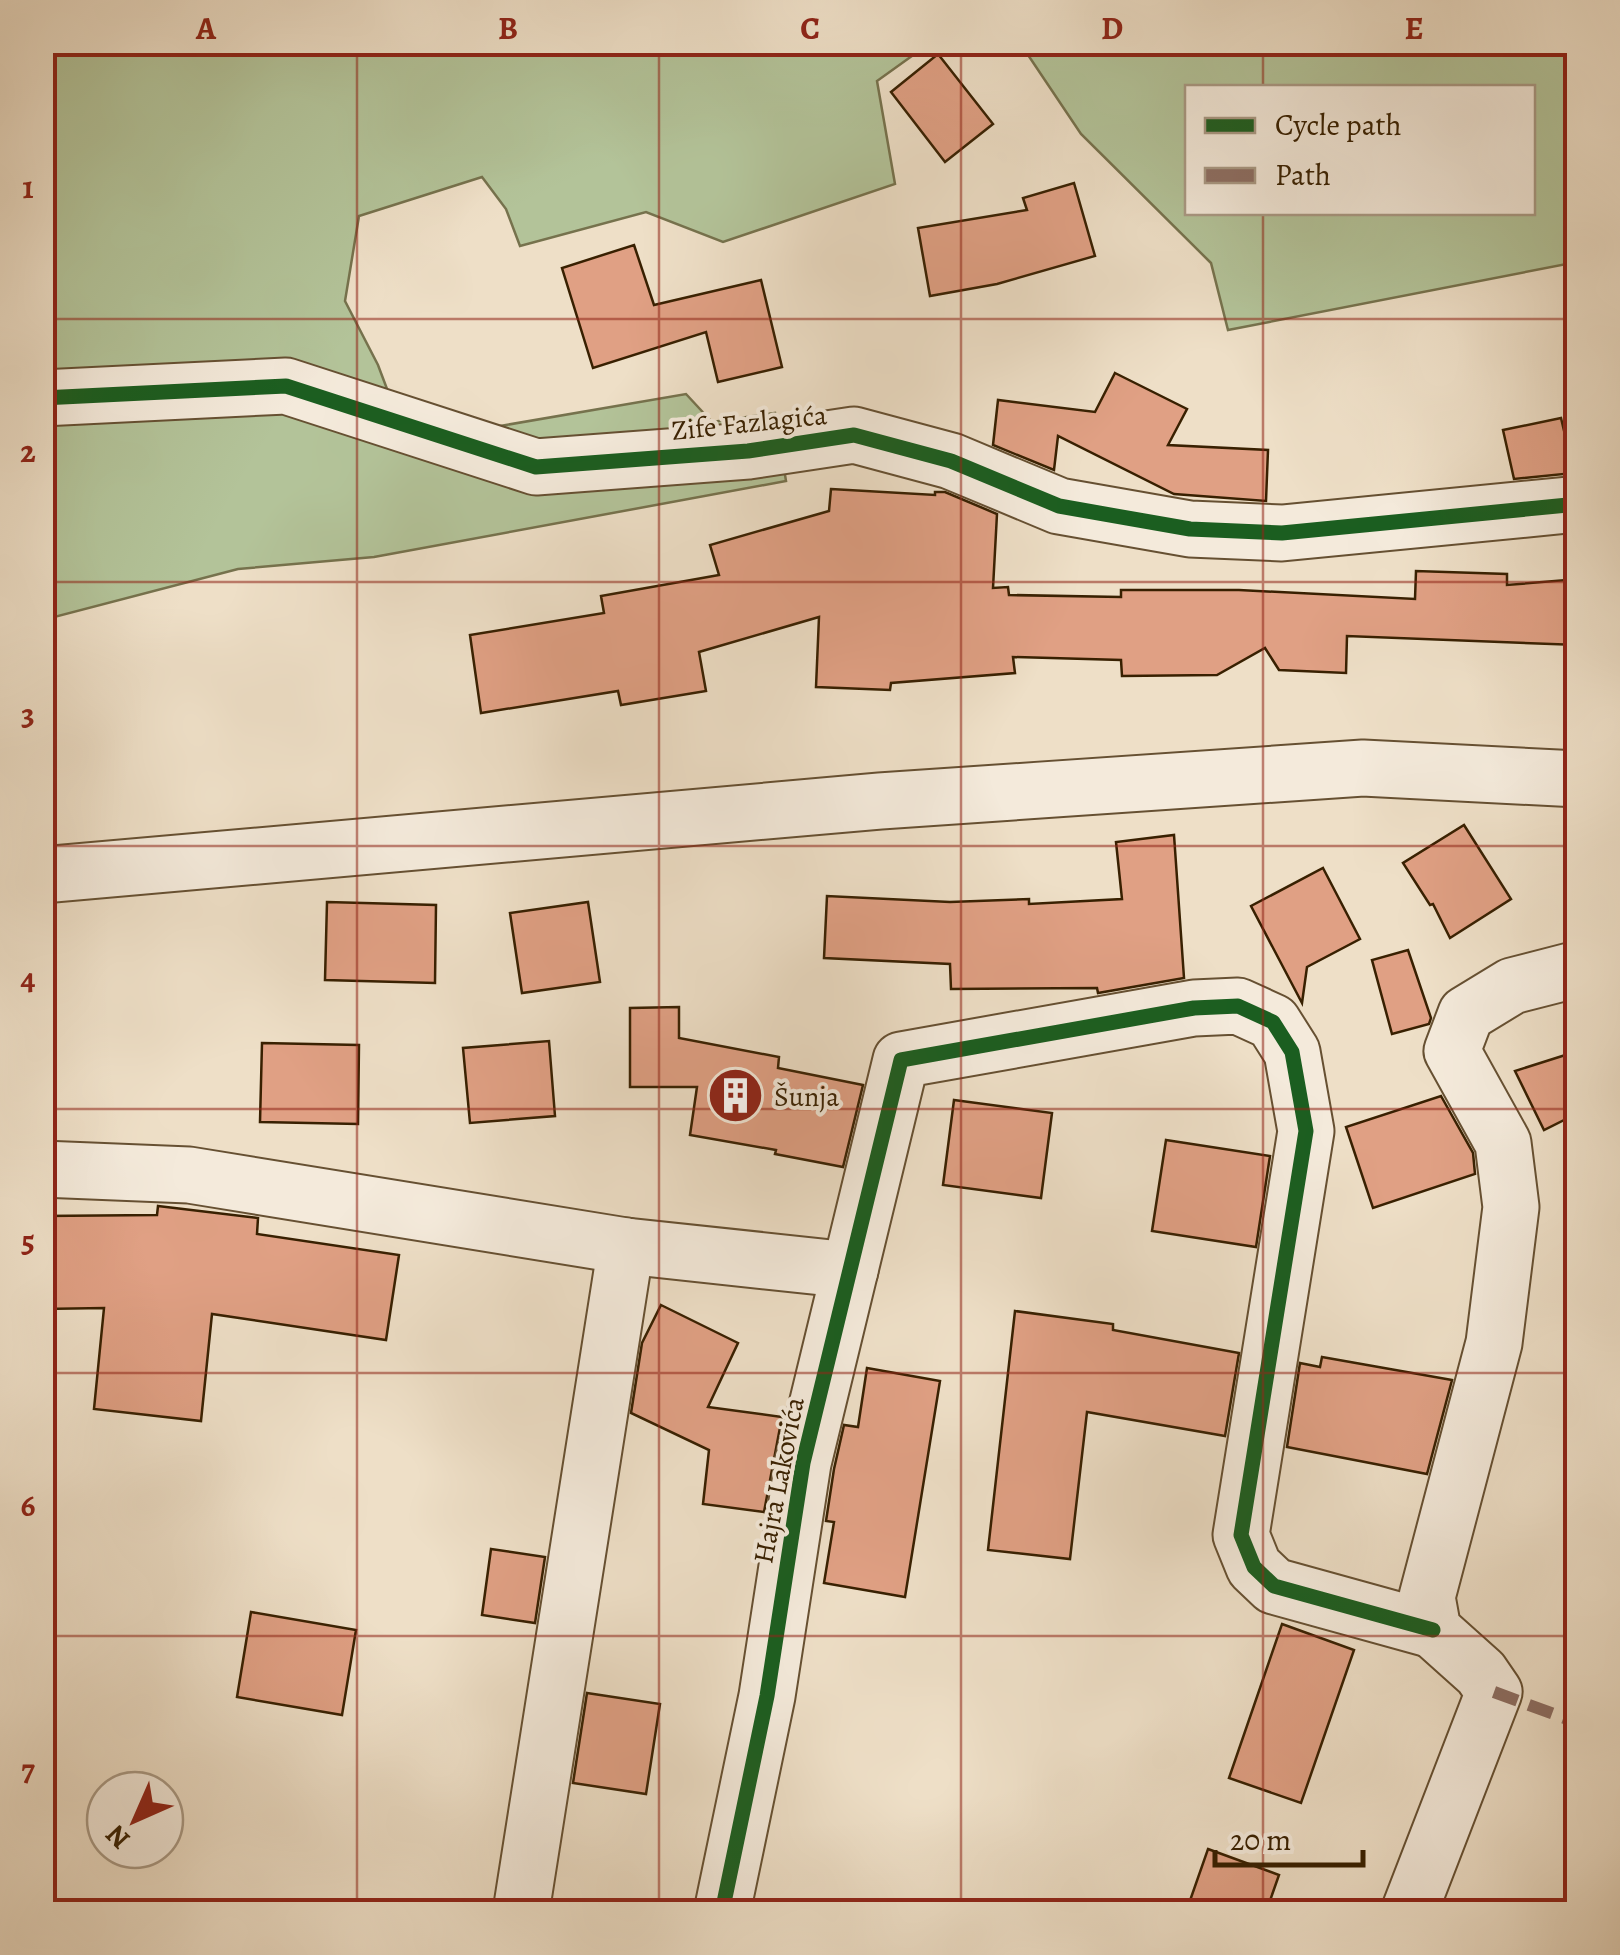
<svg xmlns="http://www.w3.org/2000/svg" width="1620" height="1955" font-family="Alegreya,serif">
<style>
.green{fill:#b3c399;stroke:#76724d;stroke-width:2.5;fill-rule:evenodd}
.building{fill:#e0a084;stroke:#382001;stroke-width:2.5}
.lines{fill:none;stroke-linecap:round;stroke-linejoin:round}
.minor-casing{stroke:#665032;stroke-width:59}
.minor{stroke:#f4eadb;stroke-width:55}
.quiet{stroke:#8d6e63;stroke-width:12;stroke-dasharray:25 12;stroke-linecap:butt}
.cycleway-casing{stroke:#f4eadb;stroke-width:21}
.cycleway{stroke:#1b5e20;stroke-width:15}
.grid{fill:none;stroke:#8f2418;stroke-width:2.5;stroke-opacity:0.55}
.labels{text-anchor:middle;stroke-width:8;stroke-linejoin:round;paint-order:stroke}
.street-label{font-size:28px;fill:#382001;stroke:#f4eadb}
.poi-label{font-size:28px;fill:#382001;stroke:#f4eadb;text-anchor:start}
.neatline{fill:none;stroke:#8f2418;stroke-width:4}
.grid-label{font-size:32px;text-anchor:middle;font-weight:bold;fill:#8f2418}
</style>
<rect width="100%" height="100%" fill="#eedfc7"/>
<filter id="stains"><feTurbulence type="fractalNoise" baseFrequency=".002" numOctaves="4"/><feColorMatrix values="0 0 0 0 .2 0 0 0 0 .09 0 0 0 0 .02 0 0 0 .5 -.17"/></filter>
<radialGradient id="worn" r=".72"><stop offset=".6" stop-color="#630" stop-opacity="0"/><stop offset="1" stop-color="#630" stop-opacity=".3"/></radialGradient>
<g class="green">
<polygon points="43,43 930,43 877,81 895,184 723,242 646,212 520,246 506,209 482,177 359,216 345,301 378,365 407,442 686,394 712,422 775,413 786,481 374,557 238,569 43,620"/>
<path d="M1020 43H1577V262L1228 330 1211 263 1081 134ZM1188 88H1532V212H1188Z"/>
</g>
<g class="building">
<polygon points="938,54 993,124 945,162 891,92"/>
<polygon points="1074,183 1095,256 997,284 930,296 918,228 1027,210 1023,198"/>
<polygon points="634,245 654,305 761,280 782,367 718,382 706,332 593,368 562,268"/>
<polygon points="1115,373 1187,409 1168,445 1268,450 1266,501 1174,494 1058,436 1054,470 993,445 998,400 1095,412"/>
<polygon points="1561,418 1574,473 1514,479 1503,430"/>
<polygon points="831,489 935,495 935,492 945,492 997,514 993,588 1008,587 1009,595 1121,597 1121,590 1239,590 1415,599 1416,571 1507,574 1507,585 1578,579 1578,645 1347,636 1346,673 1279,670 1265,648 1217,675 1122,676 1121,660 1013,657 1015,673 891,683 890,690 816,687 819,617 699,652 706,691 621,705 618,691 481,713 470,635 604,613 601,596 719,575 710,545 829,511"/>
<polygon points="1464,825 1511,899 1450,938 1433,904 1430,905 1403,863"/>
<polygon points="1174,835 1184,978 1098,993 1097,988 951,989 950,964 824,958 827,896 950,902 1029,899 1029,904 1122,899 1116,842"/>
<polygon points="1323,868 1360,939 1307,967 1302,1003 1251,906"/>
<polygon points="327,902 436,905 435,983 325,980"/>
<polygon points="588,902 600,982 522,993 510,913"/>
<polygon points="1408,950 1431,1018 1429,1024 1392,1034 1372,960"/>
<polygon points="679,1007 679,1038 779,1057 778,1068 863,1085 843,1167 775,1154 776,1150 690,1135 697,1087 630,1087 630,1008"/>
<polygon points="549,1041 555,1116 470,1123 463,1048"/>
<polygon points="262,1043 359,1045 358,1124 260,1122"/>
<polygon points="1578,1051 1578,1113 1544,1130 1515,1071"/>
<polygon points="1441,1096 1473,1153 1475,1174 1373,1208 1346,1127"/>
<polygon points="954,1100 1052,1113 1041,1198 943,1185"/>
<polygon points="1166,1140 1270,1156 1256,1247 1152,1231"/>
<polygon points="158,1206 258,1218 257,1234 399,1255 386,1340 212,1314 201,1421 94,1409 104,1308 42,1309 42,1216 157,1215"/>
<polygon points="661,1305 738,1343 708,1407 782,1417 764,1512 703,1504 709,1450 631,1413 642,1343"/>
<polygon points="1015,1311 1113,1324 1113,1330 1239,1353 1225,1436 1087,1412 1070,1559 988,1550"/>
<polygon points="1322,1357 1452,1380 1427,1474 1287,1447 1300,1363 1320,1367"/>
<polygon points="867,1368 940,1381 905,1597 824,1583 834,1522 826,1521 834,1469 844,1425 858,1427"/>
<polygon points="491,1549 545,1557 535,1623 482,1615"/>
<polygon points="251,1612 356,1630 342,1715 237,1697"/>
<polygon points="1282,1624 1354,1650 1301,1803 1229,1778"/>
<polygon points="587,1693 660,1704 646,1794 573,1783"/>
<polygon points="1208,1849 1279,1875 1266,1912 1186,1912"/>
</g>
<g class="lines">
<defs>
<g id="minor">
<polyline points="42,398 286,386 536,467 748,451 854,435 951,461 1059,506 1190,529 1282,533 1578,504"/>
<polyline points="42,875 880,801 1363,768 1578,779"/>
<polyline points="42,1169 189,1175 626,1246 850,1270"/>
<polyline points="521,1912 626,1246"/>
<polyline points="722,1912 767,1696 803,1463 901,1060 1194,1008 1238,1006 1273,1022 1292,1052 1306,1131 1241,1535 1254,1567 1274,1586 1433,1630"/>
<polyline points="1409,1912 1494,1692 1481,1673 1433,1630 1427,1597 1494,1343 1511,1207 1503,1143 1452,1051 1466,1014 1512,986 1578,969"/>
</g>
</defs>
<use href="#minor" class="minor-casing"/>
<use href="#minor" class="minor"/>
<polyline class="quiet" points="1494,1692 1578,1723"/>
<defs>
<g id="cycleway">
<polyline points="42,398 286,386 536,467 748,451 854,435 951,461 1059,506 1190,529 1282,533 1578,504"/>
<polyline points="722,1912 767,1696 803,1463 901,1060 1194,1008 1238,1006 1273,1022 1292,1052 1306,1131 1241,1535 1254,1567 1274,1586 1433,1630"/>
</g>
</defs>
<use href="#cycleway" class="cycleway-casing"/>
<use href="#cycleway" class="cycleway"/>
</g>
<path class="grid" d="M357 42V1912M659 42V1912M961 42V1912M1263 42V88M1263 212V1912M42 319H1578M42 582H1578M42 846H1578M42 1109H1578M42 1373H1578M42 1636H1578"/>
<defs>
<symbol id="building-disc" viewBox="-11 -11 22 22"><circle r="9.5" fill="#8f2418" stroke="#f4eadb"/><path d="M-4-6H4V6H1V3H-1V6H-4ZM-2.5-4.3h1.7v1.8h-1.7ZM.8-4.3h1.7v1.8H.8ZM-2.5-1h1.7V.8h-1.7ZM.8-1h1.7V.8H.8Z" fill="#fff"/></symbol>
</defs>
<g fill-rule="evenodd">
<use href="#building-disc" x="704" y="1064" width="63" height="63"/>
</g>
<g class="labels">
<g class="street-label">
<text transform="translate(749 422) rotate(-6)" y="10">Zife Fazlagića</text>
<text transform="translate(778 1480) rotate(-79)" y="10">Hajra Lakovića</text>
</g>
<g class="poi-label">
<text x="774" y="1106">Šunja</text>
</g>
</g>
<rect width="1620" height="1955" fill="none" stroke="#eedfc7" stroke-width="110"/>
<rect x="1185" y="85" width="350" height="130" fill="#f4eadb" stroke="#a99984" stroke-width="2.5"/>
<rect x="1205" y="118" width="50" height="15" fill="#1b5e20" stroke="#a99984" stroke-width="2.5"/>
<text x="1275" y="135" font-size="30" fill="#382001">Cycle path</text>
<rect x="1205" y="168" width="50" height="15" fill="#8d6e63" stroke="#a99984" stroke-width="2.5"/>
<text x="1275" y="185" font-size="30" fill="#382001">Path</text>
<g transform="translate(135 1820) rotate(225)"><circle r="48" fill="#f4eadb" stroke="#a99984" stroke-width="2.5"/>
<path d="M0-8L18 38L0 25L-18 38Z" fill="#8f2418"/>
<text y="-15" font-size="28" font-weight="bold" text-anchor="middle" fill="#382001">N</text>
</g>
<path d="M1215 1850v15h148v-15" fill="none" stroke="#382001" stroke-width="5"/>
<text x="1230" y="1850" font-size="30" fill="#382001" stroke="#f4eadb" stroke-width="8" paint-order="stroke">20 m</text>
<rect x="55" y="55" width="1510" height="1845" class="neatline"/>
<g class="grid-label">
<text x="206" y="39">A</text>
<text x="508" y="39">B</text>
<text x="810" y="39">C</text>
<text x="1112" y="39">D</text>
<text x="1414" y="39">E</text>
<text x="28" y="198">1</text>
<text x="28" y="462">2</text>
<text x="28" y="725">3</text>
<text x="28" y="989">4</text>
<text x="28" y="1252">5</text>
<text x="28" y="1516">6</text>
<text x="28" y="1780">7</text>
</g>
<rect width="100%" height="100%" filter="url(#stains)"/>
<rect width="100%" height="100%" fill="url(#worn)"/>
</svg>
